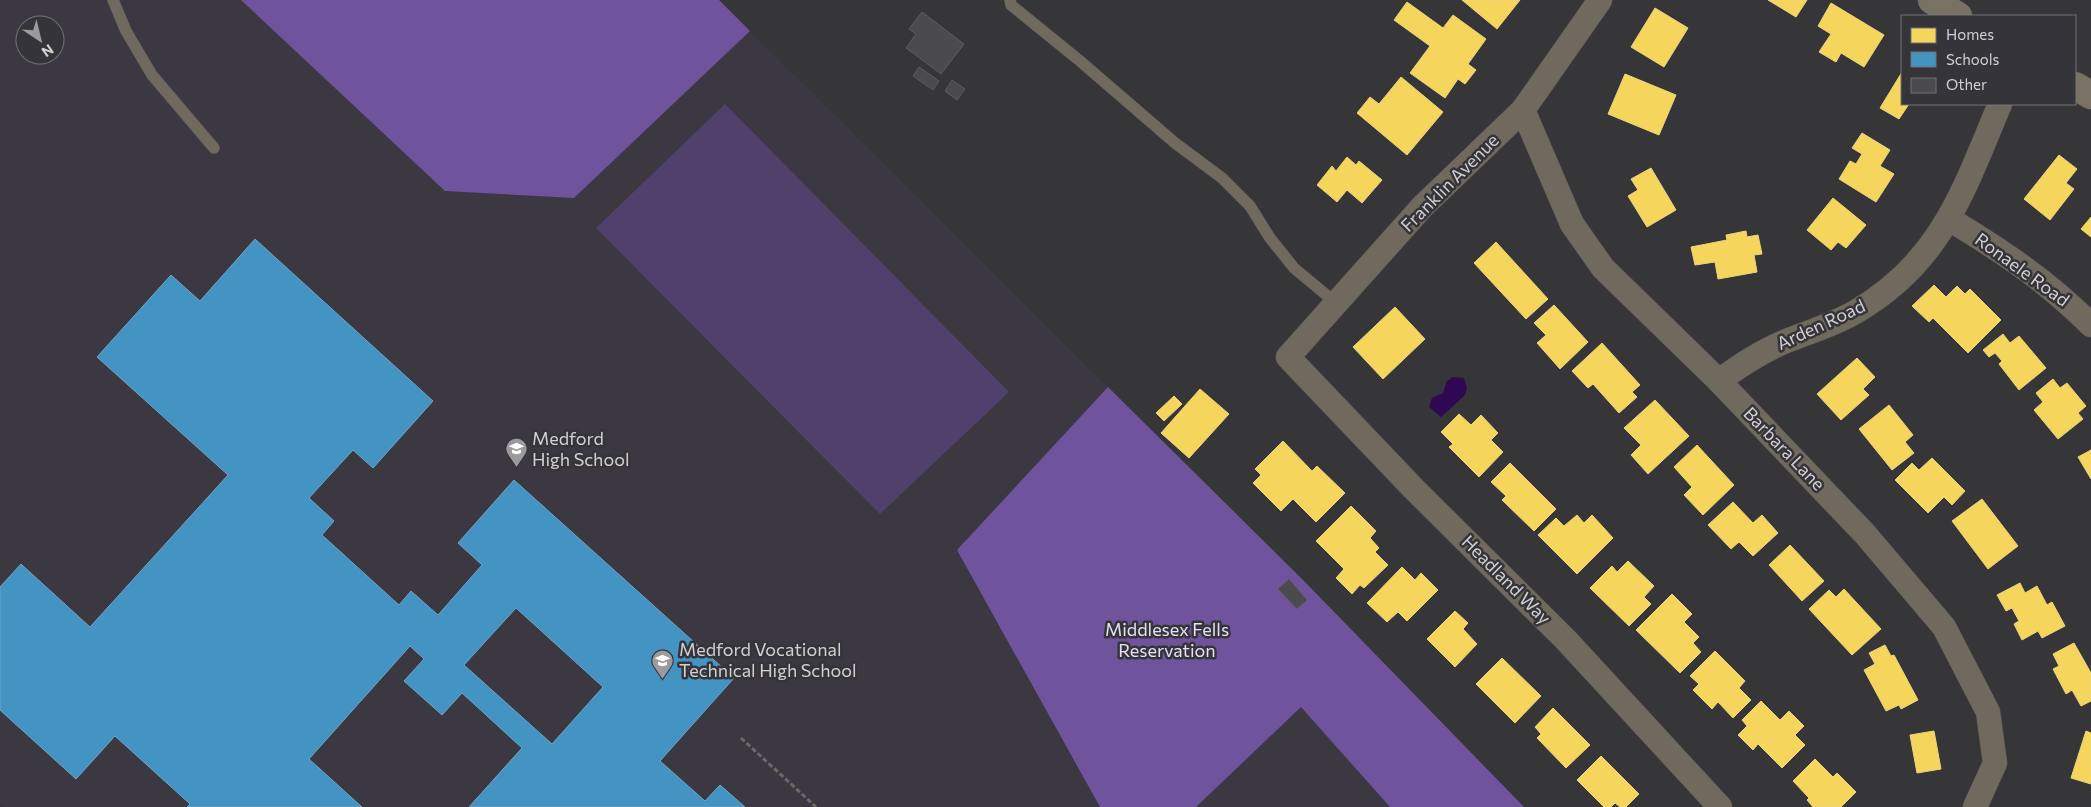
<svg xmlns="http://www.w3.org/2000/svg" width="2091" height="807" font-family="Commissioner,sans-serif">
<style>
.built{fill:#3c3842;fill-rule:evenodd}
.green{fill:#50416c}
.forest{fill:#6f549d}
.water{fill:#2e0853}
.homes{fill:#f6d55c;stroke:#ebd480}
.schools{fill:#4393c3;stroke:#6ea5c8;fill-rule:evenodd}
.building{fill:#4b4a4c;stroke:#5c5c5d}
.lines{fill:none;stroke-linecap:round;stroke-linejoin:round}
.lane-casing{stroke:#525153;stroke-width:12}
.street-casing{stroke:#525153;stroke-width:25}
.primary-casing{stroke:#525153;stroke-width:29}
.path{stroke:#6c6963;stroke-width:3;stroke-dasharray:5 2.5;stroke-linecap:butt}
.lane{stroke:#6f695e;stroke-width:11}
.street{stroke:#6f695e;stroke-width:24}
.primary{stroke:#7a7165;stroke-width:28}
.labels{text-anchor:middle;stroke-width:5;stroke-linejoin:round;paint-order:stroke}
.street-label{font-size:18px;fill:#d1d0d3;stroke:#353438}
.poi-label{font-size:18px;fill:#d1d0d3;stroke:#353438;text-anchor:start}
.park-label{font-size:18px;fill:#e6dff6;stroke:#353438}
</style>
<rect width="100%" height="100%" fill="#363537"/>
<g class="built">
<path d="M0 0H241L445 191 574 198 750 31 1108 387 957 550 1100 807H4L0 803ZM25 25H55V55H25Z"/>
<polygon points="1301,706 1390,807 1196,807"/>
</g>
<polygon class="green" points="725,104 1009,392 880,514 596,228"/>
<g class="forest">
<polygon points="241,0 719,0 750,31 574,198 445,191"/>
<polygon points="1108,387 1305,582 1524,807 1390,807 1301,707 1196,807 1100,807 957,550"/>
</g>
<polygon class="water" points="1453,377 1464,378 1467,389 1464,396 1441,417 1429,407 1432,398 1443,393 1447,381"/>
<g class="homes">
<polygon points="1462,0 1520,0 1497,29"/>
<polygon points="1768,0 1807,0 1796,17"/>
<polygon points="1407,2 1443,28 1453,15 1486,39 1468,64 1476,70 1465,84 1458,79 1445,98 1410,73 1430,46 1394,20"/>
<polygon points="1831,3 1884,35 1864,67 1841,53 1836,62 1819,52 1831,34 1818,26"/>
<polygon points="1655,8 1688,28 1664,67 1631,47"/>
<polygon points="1902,72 1902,104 1909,104 1899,119 1880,108"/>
<polygon points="1625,74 1676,95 1659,135 1608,114"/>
<polygon points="1401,77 1443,112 1407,155 1357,113 1370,97 1379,104"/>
<polygon points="1862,133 1890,150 1880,166 1894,174 1876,202 1839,179 1850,161 1856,164 1862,154 1852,148"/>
<polygon points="2059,155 2077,169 2066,183 2074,189 2050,220 2024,199"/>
<polygon points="1347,157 1356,165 1359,161 1382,180 1362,203 1347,190 1337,202 1317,185 1332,166 1336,171"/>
<polygon points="1651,168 1676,210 1647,227 1628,196 1638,190 1631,179"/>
<polygon points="1833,198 1866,225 1846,248 1838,242 1831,250 1807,230"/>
<polygon points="2091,217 2091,237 2081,229"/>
<polygon points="1746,231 1747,237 1758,235 1762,254 1754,255 1757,272 1718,279 1715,262 1695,265 1691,247 1727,240 1726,235"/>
<polygon points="1496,242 1548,299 1526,319 1474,263"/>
<polygon points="1934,285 1946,297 1957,286 1965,294 1970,289 2001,320 1968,353 1933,318 1929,322 1912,306"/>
<polygon points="1554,305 1588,342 1560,369 1537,343 1546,335 1534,323"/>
<polygon points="1395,307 1425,339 1383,379 1353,347"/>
<polygon points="2003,334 2010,343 2019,336 2046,368 2019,390 1999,364 2002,361 1995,353 1989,357 1983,350"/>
<polygon points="1602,343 1640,385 1632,392 1637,397 1619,413 1593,384 1588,388 1572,371"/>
<polygon points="1857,358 1875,377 1863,389 1869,395 1841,420 1817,394"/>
<polygon points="2053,379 2060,388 2067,383 2086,406 2078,413 2083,419 2058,439 2034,410 2043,402 2036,393"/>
<polygon points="1200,389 1229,414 1189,458 1161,433"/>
<polygon points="1174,396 1182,404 1164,421 1156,413"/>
<polygon points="1655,400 1689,436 1648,474 1631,455 1641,445 1624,428"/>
<polygon points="1889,405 1913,435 1905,442 1914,453 1892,470 1859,429"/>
<polygon points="1459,414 1471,425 1481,415 1498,433 1491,440 1503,452 1479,477 1449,447 1453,444 1441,432"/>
<polygon points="1283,441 1312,471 1317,466 1345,493 1316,522 1293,499 1281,511 1253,483 1261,475 1255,469"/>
<polygon points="1697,445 1734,485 1703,515 1684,495 1692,487 1674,467"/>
<polygon points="2091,450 2091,479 2078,457"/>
<polygon points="1932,458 1965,491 1952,505 1944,497 1928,513 1895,480 1912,463 1919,470"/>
<polygon points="1510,463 1556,509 1534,531 1502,500 1506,496 1491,482"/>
<polygon points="1982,499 2018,546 1988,569 1952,521"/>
<polygon points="1733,502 1753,523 1762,515 1778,533 1753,556 1739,542 1731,549 1708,525"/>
<polygon points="1351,506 1376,531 1370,538 1379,548 1375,552 1388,565 1364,588 1360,585 1352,594 1336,578 1344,569 1316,541"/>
<polygon points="1577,515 1584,523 1592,515 1613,538 1577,574 1538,535 1556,518 1564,526"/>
<polygon points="1790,545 1824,581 1802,601 1769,565"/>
<polygon points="1628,561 1654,586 1644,597 1651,604 1629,626 1590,588 1612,566 1617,572"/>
<polygon points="1402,567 1415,580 1421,573 1438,590 1407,621 1398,612 1387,622 1367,603"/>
<polygon points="2020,583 2025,593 2037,586 2047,605 2052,602 2065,626 2042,638 2038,631 2022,640 2014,624 2019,621 2012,608 2006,611 1997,595"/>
<polygon points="1844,589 1881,629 1852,655 1809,609 1829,590 1836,597"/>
<polygon points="1672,594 1692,614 1684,622 1699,637 1693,643 1701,652 1680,673 1636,630"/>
<polygon points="1455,611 1468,623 1463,629 1477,644 1455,667 1427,639"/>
<polygon points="2074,643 2091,673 2091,701 2081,706 2072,690 2066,694 2053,669 2059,666 2053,654"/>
<polygon points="1885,645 1891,656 1894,655 1918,700 1901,709 1899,705 1886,711 1864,670 1875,664 1869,653"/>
<polygon points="1715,651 1745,681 1739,688 1751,700 1733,718 1718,702 1712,709 1693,690 1699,684 1690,676"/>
<polygon points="1502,658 1541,696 1515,723 1476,684"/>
<polygon points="1761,701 1780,720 1789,711 1804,726 1795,735 1805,745 1782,768 1758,744 1753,750 1738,735 1747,726 1742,720"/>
<polygon points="1553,708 1590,745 1566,768 1537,738 1541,734 1535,727"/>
<polygon points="1934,731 1941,769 1917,773 1910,735"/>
<polygon points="2086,731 2091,733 2091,784 2071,778"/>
<polygon points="1601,756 1639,794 1626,807 1620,807 1615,803 1611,807 1604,807 1577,780"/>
<polygon points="1815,759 1833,777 1837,773 1856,792 1841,807 1813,807 1807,800 1809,798 1793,781"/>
</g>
<path class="schools" d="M255 239 433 401 373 468 353 450 309 498 334 521 322 535 399 605 411 591 438 615 482 565 458 543 514 480 734 678 660 761 705 801 720 785 745 807H469L522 748 462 693 442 715 404 681 424 659 410 646 309 759 362 807H187L190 804 115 736 76 779 0 710V587L21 564 90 627 228 475 97 357 171 275 200 301ZM516 608 603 687 552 744 464 665Z"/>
<g class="building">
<polygon points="922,12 964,44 941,74 906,48 916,34 909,29"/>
<polygon points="919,67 939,81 933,90 913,76"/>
<polygon points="952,80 965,89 957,100 945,91"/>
<polygon points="1289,579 1307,600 1297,609 1278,589"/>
</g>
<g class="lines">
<defs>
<g id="lane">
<polyline points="113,0 126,31 152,75 214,148"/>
<polyline points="1010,0 1011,5 1080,61 1175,143 1222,178 1250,206 1270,238 1294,268 1336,303"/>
</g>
<g id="street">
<polyline points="1600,0 1523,110 1422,207 1288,357 1413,488 1566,640 1720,807"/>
<polyline points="1523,110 1572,224 1603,268 1719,381 1865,534 1944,627 1988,712 1995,763 1975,807"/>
<path d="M1949 219C2002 251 2047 281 2091 325"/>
<path d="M1719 381C1739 366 1760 352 1784 342 1808 332 1834 325 1857 311 1942 261 1964 189 2000 104"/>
</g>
<g id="primary">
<polyline points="1932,0 1958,16"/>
<polyline points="2075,86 2091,95"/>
</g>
</defs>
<use href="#lane" class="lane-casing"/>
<use href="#street" class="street-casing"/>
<use href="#primary" class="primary-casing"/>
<polyline class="path" points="741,738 816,807"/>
<use href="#lane" class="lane"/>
<use href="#street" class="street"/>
<use href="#primary" class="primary"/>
</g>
<defs>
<symbol id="school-pin" viewBox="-11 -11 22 30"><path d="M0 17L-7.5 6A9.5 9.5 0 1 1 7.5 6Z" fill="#9b9a9c" stroke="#353438"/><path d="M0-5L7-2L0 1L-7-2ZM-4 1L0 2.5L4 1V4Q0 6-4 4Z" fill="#fff"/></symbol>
</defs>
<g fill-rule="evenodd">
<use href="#school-pin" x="504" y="436" width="25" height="34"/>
<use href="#school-pin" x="650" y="648" width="25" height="34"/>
</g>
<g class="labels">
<g class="street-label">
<text transform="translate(1450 183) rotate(-45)" y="6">Franklin Avenue</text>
<text transform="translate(2022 270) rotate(36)" y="6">Ronaele Road</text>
<text transform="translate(1821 325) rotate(-25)" y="6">Arden Road</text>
<text transform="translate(1784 449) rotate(46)" y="6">Barbara Lane</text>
<text transform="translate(1506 580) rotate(45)" y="6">Headland Way</text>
</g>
<g class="poi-label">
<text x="532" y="445">Medford<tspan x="532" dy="21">High School</tspan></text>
<text x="679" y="656">Medford Vocational<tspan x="679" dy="21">Technical High School</tspan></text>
</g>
<g class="park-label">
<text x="1167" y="636">Middlesex Fells<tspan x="1167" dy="21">Reservation</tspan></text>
</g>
</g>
<rect x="1901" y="15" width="175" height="90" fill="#353438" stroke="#737276"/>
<rect x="1911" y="28" width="25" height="15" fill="#f6d55c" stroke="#737276"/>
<text x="1946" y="40" font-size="15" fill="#d1d0d3">Homes</text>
<rect x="1911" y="52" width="25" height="15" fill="#4393c3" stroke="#737276"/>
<text x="1946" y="65" font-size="15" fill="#d1d0d3">Schools</text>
<rect x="1911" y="78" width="25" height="15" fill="#4b4a4c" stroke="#737276"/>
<text x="1946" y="90" font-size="15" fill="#d1d0d3">Other</text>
<g transform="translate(40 40) rotate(145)"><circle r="24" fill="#353438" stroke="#737276"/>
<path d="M0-4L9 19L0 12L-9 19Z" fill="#9b9a9c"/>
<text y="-8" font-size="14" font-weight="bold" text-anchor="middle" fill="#d1d0d3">N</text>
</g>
</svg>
